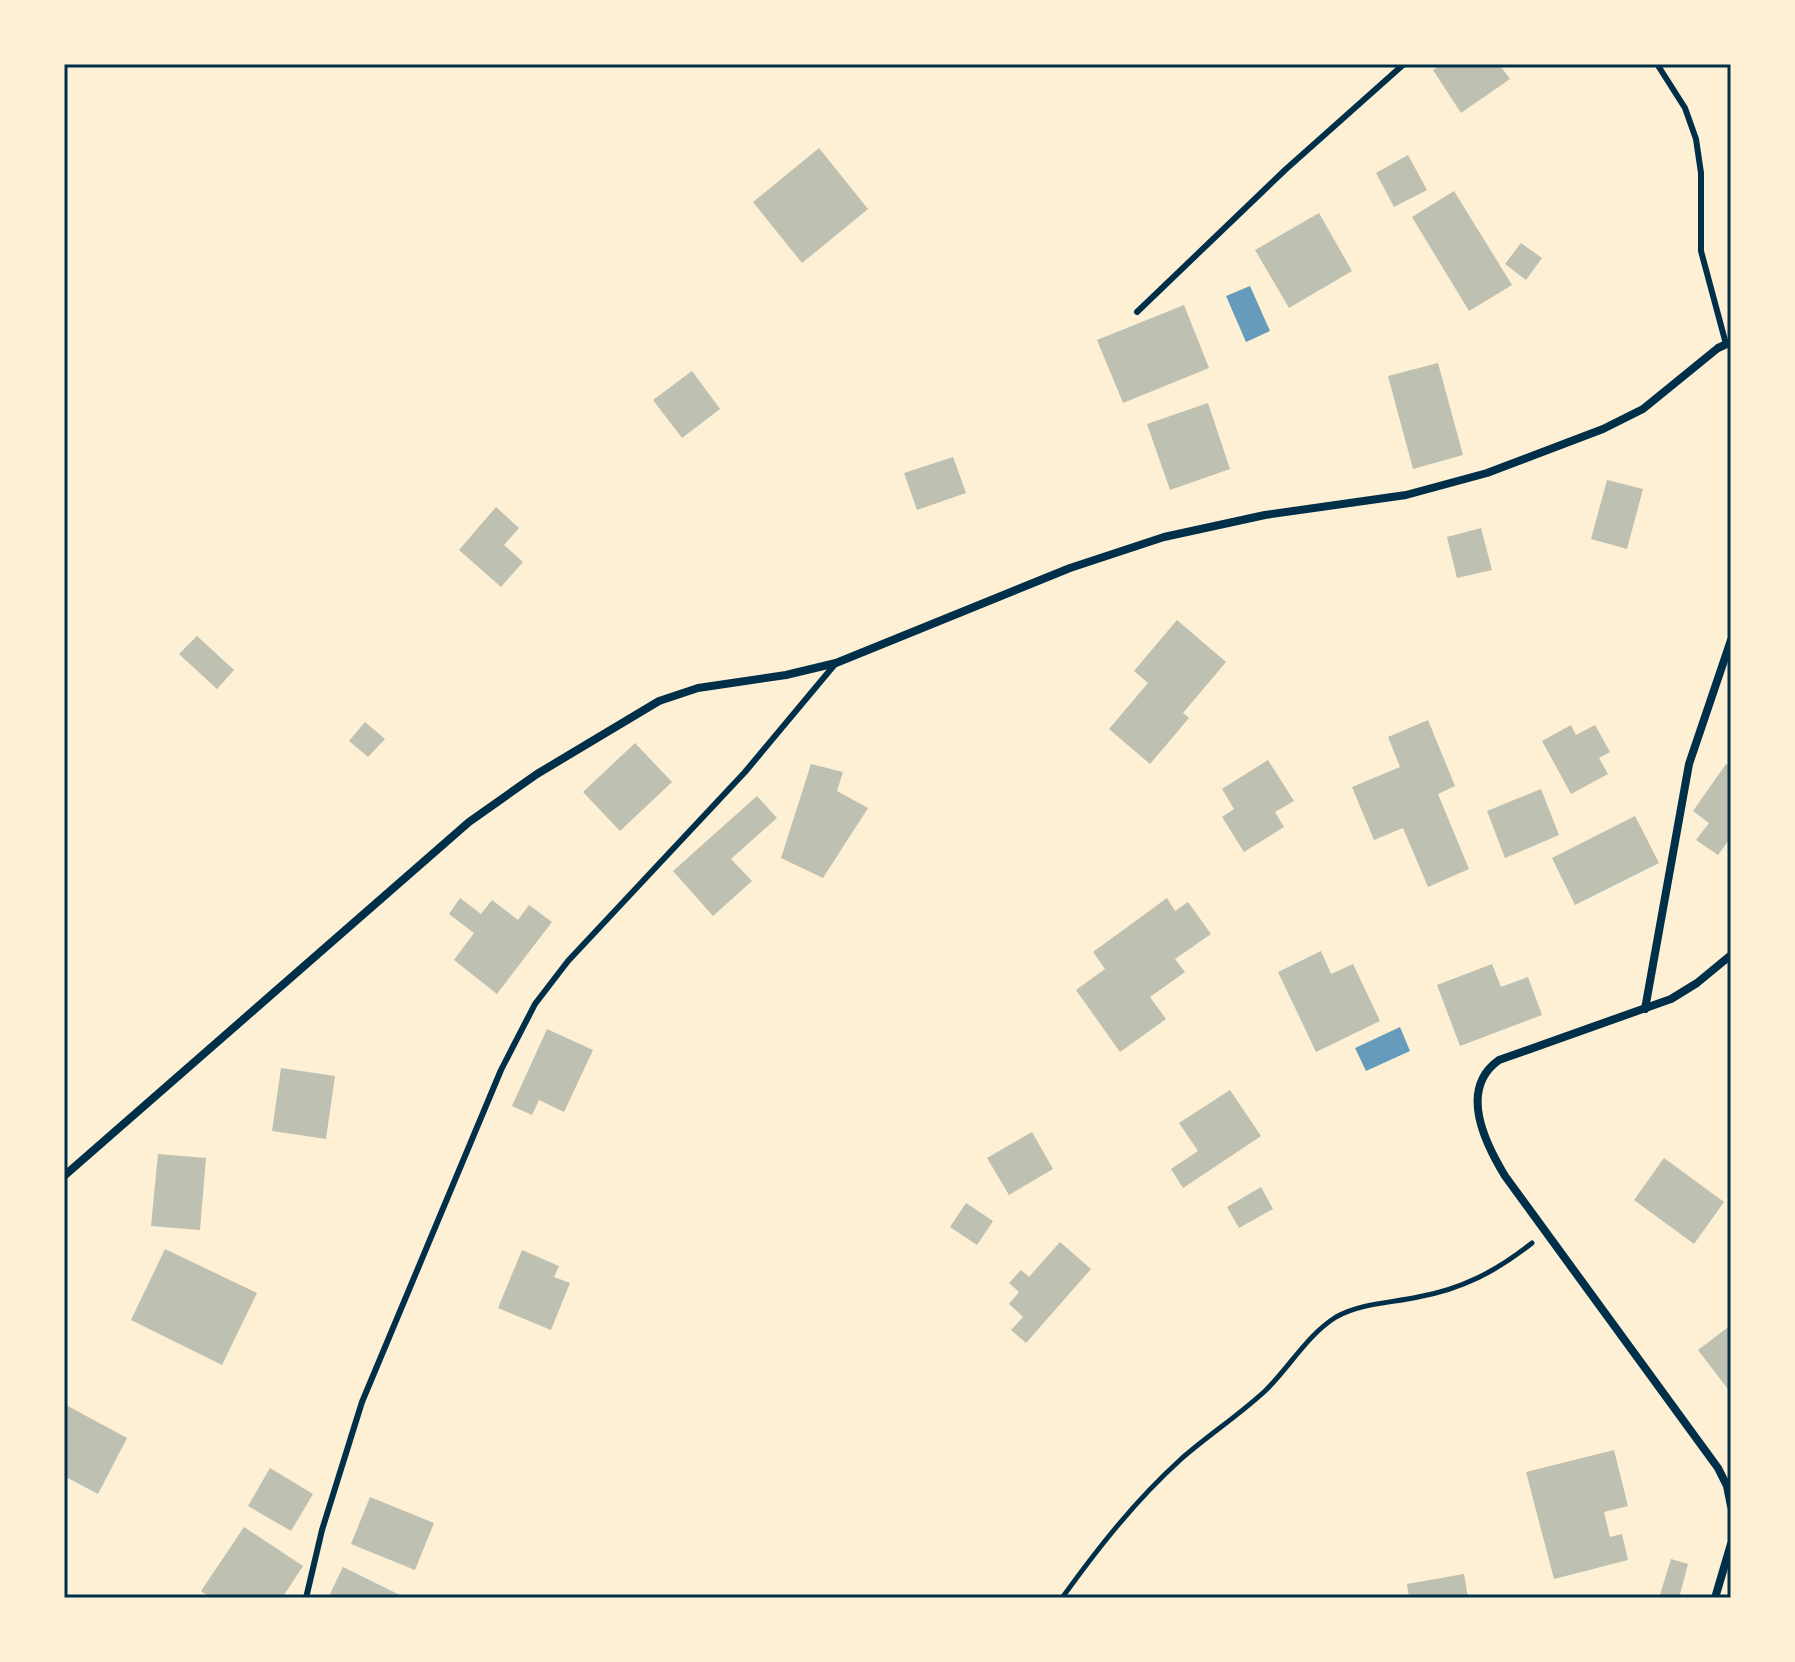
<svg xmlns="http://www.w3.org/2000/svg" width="1795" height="1662" font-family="'Roboto Serif',serif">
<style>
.water{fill:#669bbc}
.building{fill:#bec0b2}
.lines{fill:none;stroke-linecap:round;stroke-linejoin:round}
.path{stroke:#003049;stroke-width:5}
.service{stroke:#003049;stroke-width:6}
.minor{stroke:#003049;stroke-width:8}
.neatline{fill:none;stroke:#003049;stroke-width:3}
</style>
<rect width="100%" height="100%" fill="#fdf0d5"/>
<g class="water">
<polygon points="1250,286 1270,331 1246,342 1226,296"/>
<polygon points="1400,1027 1410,1051 1366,1071 1355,1048"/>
</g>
<g class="building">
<polygon points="1442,64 1499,64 1510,79 1461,113 1433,70"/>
<polygon points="819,148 868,209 802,263 753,202"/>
<polygon points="1408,155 1427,190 1394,207 1376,173"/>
<polygon points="1454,191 1512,285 1469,311 1412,217"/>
<polygon points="1319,213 1352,271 1289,308 1255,250"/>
<polygon points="1521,243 1542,258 1526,280 1505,264"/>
<polygon points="1184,305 1209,368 1123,403 1097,340"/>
<polygon points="1438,363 1463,455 1413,469 1388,376"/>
<polygon points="692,371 720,409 682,438 653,400"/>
<polygon points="1208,403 1230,469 1170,490 1147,424"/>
<polygon points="953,457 966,493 917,510 904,473"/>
<polygon points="1607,480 1643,489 1627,549 1591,539"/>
<polygon points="496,507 519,528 504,545 523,562 501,587 459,550"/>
<polygon points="1481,528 1492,570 1457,578 1447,537"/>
<polygon points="1177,620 1226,662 1183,713 1189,718 1150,764 1109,729 1148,683 1134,671"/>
<polygon points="197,636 234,670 217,689 179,654"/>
<polygon points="1428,720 1455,786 1438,794 1469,869 1428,887 1403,828 1374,840 1352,787 1400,767 1388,737"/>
<polygon points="365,722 385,739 368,757 349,741"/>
<polygon points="1571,725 1576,735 1595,725 1610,752 1599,758 1608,774 1571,794 1542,741"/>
<polygon points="635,743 672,782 620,831 583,792"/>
<polygon points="1268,760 1294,801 1275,812 1284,827 1244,852 1222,817 1234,809 1222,789"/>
<polygon points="811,764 843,772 837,791 868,808 823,878 781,858"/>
<polygon points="1726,764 1731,767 1731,837 1718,855 1696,840 1709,823 1693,811"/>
<polygon points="1541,789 1559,835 1505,858 1487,811"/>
<polygon points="757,796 777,818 731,859 752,881 713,916 673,871"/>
<polygon points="1635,816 1659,863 1575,905 1552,858"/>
<polygon points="460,898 481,914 492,900 518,920 529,905 552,922 497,994 454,960 474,933 449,914"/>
<polygon points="1167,898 1175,911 1188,902 1211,934 1175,959 1185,972 1150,997 1166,1019 1120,1052 1076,990 1105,969 1093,952"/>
<polygon points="1321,951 1331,974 1353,964 1380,1021 1316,1052 1278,972"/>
<polygon points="1492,964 1501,987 1528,977 1542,1015 1460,1046 1437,985"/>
<polygon points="547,1029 593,1050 564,1112 539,1100 532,1115 512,1106"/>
<polygon points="281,1068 335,1076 326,1139 272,1131"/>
<polygon points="1230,1090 1261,1136 1183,1188 1171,1169 1198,1151 1179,1123"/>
<polygon points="1032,1132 1053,1169 1009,1195 987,1158"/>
<polygon points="158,1154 206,1158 200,1230 151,1226"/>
<polygon points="1664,1158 1724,1202 1694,1244 1634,1200"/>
<polygon points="1261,1187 1273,1209 1239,1228 1227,1207"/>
<polygon points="966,1203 993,1221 977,1245 950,1227"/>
<polygon points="1060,1242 1091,1269 1026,1343 1011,1330 1023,1317 1009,1304 1019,1292 1009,1283 1021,1270 1029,1277"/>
<polygon points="165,1249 257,1293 222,1365 131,1320"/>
<polygon points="522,1250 559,1266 554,1277 570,1283 551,1330 498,1308"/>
<polygon points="1731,1325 1731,1393 1698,1350"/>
<polygon points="66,1405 127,1438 98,1494 64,1476"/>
<polygon points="1614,1450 1628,1506 1604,1512 1610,1537 1622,1534 1628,1560 1554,1579 1526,1472"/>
<polygon points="270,1468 313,1494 291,1531 248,1506"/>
<polygon points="370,1497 434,1523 415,1570 351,1544"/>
<polygon points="244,1527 303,1566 282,1598 211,1598 201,1591"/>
<polygon points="1671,1559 1688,1564 1679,1598 1659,1598"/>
<polygon points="343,1567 406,1598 328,1598"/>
<polygon points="1464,1574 1468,1598 1409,1598 1407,1584"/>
</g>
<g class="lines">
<path class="path" d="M1062 1598C1098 1548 1134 1502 1180 1460 1207 1436 1238 1416 1265 1391 1289 1368 1307 1335 1336 1317 1361 1303 1391 1303 1418 1297 1462 1289 1497 1271 1532 1243"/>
<g class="service">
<polyline points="1657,64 1685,108 1696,139 1701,173 1701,251 1726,344"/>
<polyline points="1137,312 1285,170 1404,64"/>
<polyline points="306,1598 322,1530 362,1402 501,1070 535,1004 568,961 745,772 836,663"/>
</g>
<g class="minor">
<path d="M1731 955 1697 983 1671 999 1499 1060C1458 1089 1485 1143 1505 1176L1718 1468 1727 1486 1731 1506"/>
<polyline points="1645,1009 1689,764 1731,640"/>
<polyline points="64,1176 469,822 537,774 659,701 698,688 786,675 836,663 1070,568 1164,537 1265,515 1406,495 1487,473 1603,429 1643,409 1718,348 1731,342"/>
<polyline points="1715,1598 1731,1544"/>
</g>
</g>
<rect width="1795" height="1662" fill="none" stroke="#fdf0d5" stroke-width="132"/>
<rect x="66" y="66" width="1663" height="1530" class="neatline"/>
</svg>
